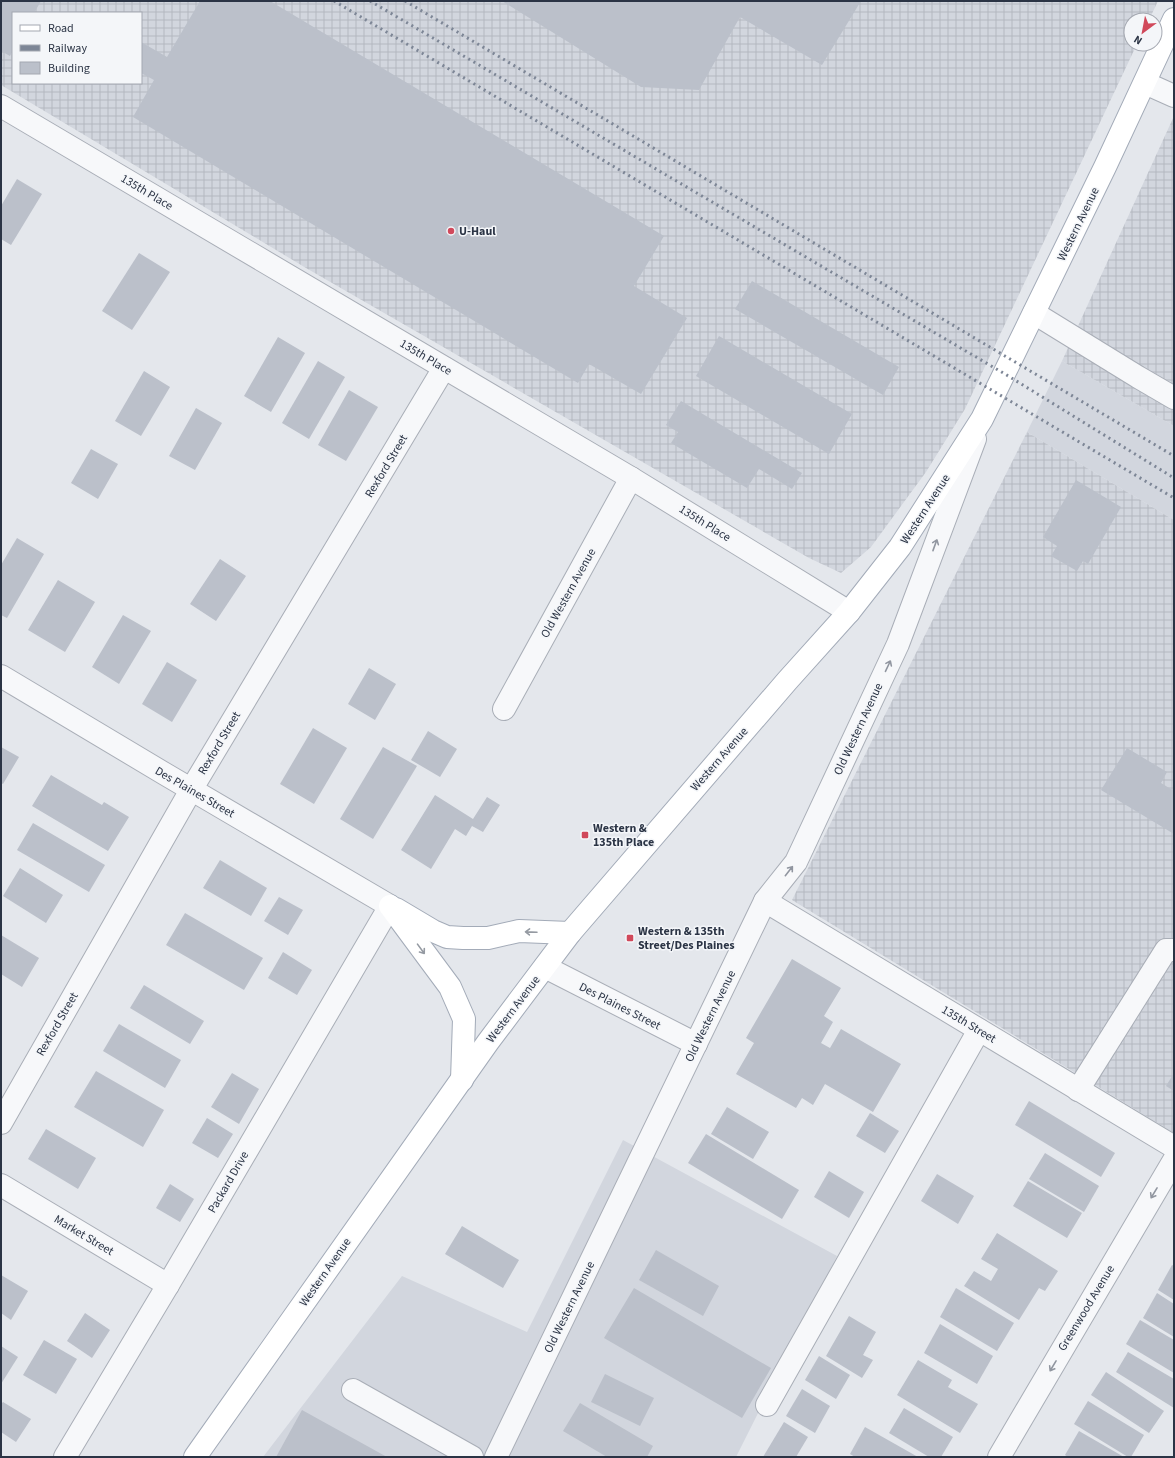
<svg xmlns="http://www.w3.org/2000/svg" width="1175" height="1458" font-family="'Source Sans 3',sans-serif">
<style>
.built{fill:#d2d6de}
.industrial{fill:url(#industrial-grid);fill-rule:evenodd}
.building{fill:#bbc0ca}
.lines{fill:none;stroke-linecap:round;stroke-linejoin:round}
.minor-casing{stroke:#a9aeb7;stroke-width:24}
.major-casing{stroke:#a3abb8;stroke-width:24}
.minor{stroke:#f7f8fa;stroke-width:22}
.major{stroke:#fff;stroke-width:22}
.rail{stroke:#7d8696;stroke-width:3;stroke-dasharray:2 4;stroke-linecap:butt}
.oneway{stroke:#9196a0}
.oneway2{stroke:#959aa2}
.poi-dot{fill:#d1495b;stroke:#f4f6f9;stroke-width:1.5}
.labels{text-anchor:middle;stroke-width:3;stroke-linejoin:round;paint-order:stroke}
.street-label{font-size:12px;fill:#2b3445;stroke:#f4f6f9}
.poi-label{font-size:12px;font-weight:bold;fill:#2b3445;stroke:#f4f6f9;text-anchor:start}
</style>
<defs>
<pattern id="industrial-grid" width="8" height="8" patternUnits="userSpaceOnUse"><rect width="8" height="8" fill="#d2d6de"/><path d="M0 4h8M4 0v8" fill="none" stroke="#b4b8c0"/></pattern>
</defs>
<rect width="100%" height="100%" fill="#e4e7ec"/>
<g class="built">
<polygon points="1062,361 1174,426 1174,520 1027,432"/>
<polygon points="623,1140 837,1256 736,1457 263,1457 402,1276 527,1332"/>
</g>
<g class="industrial">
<path d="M1 1H1158L1149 20H1131V44H1137L965 409 926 472 871 547 841 573 809 558 306 268 1 85ZM13 13H141V83H13Z"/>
<polygon points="1174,116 1174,426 1062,361"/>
<polygon points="1027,432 1174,520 1174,1133 792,900"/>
</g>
<g class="building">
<polygon points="1,1 41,1 34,13 13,13 13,50 10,56 1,51"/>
<polygon points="200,1 270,1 664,236 634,286 687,318 641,394 589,364 578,383 133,117 154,80 141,73 141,42 167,57"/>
<polygon points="502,1 861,1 822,65 740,17 699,90 641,87"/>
<polygon points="17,179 42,194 11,245 1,239 1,206"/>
<polygon points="139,253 170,272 132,330 102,311"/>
<polygon points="752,281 899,367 883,395 735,309"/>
<polygon points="719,336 852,414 829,454 696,376"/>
<polygon points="278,337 305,353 271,412 244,396"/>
<polygon points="318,361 345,377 309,439 282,423"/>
<polygon points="144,371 170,387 141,436 115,421"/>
<polygon points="349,390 378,407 346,461 318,445"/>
<polygon points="681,401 802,473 792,489 759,469 747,488 671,443 678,432 666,425"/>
<polygon points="196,408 222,423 195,470 169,456"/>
<polygon points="91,449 118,464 98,499 71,483"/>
<polygon points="1076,480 1121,507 1088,564 1083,561 1077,571 1051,556 1057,546 1043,537"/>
<polygon points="17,538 44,554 7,618 1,615 1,565"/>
<polygon points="220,559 246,576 216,621 190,604"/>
<polygon points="58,580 95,602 65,652 28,630"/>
<polygon points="123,615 151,631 119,684 92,667"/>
<polygon points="167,662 197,680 172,722 142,704"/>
<polygon points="369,668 396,684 375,720 348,704"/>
<polygon points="313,728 347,748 314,804 280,784"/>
<polygon points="428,731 457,749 440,777 411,760"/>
<polygon points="1,747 19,757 3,784 1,783"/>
<polygon points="383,747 417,766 373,839 340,819"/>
<polygon points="1127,748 1167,772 1161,783 1174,791 1174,834 1101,790"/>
<polygon points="51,775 102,805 104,802 129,817 108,851 32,806"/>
<polygon points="435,795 473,819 487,797 500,805 483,832 472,826 466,836 455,829 431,869 401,850"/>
<polygon points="33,823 105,865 89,892 17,850"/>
<polygon points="220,860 267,888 251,916 203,888"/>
<polygon points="20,868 63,895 46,923 3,896"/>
<polygon points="279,897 303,910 288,935 264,921"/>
<polygon points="185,913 263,958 244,990 166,945"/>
<polygon points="1,935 39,958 22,987 1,974"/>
<polygon points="283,952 312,970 297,995 268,978"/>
<polygon points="792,959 841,988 824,1016 833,1022 821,1043 830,1048 841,1029 901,1064 873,1112 825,1084 813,1105 802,1098 796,1108 736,1074 754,1043 746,1038"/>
<polygon points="144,985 204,1021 190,1044 130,1008"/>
<polygon points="119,1024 181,1060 165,1088 103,1051"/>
<polygon points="96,1071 164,1110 143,1147 74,1107"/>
<polygon points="232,1073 259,1089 239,1124 211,1107"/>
<polygon points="1174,1073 1174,1091 1166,1086"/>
<polygon points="1029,1101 1115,1153 1101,1177 1015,1125"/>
<polygon points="727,1107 769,1132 753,1159 711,1134"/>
<polygon points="870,1113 899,1131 885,1153 856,1136"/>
<polygon points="207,1118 233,1134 218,1158 192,1143"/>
<polygon points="46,1129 96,1158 78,1189 28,1159"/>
<polygon points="706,1134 799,1190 782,1219 688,1163"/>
<polygon points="1045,1153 1099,1186 1084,1212 1029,1179"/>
<polygon points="829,1171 864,1192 849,1218 814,1197"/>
<polygon points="937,1174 974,1196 958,1224 921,1201"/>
<polygon points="1028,1181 1082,1213 1067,1238 1013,1206"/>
<polygon points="170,1184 194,1199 180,1222 156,1208"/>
<polygon points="462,1226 519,1260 503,1288 445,1254"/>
<polygon points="997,1233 1058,1271 1045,1291 1039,1288 1019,1320 964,1286 974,1271 991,1281 998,1269 981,1259"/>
<polygon points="656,1250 719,1286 703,1316 639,1280"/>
<polygon points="1172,1265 1174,1266 1174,1300 1158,1290"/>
<polygon points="1,1275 28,1291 11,1320 1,1313"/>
<polygon points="634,1288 771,1368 742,1418 604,1338"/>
<polygon points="956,1288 1014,1323 997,1351 940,1317"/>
<polygon points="1157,1293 1174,1304 1174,1337 1143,1318"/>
<polygon points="85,1313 110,1330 92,1358 67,1341"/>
<polygon points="849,1316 876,1332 863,1355 873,1360 862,1378 826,1356"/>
<polygon points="1140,1320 1174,1340 1174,1373 1126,1344"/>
<polygon points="940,1324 993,1356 977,1384 924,1353"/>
<polygon points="44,1340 77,1359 56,1394 23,1375"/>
<polygon points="1,1346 18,1357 1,1384"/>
<polygon points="1128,1352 1174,1379 1174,1408 1116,1372"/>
<polygon points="819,1356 850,1375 836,1399 805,1380"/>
<polygon points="918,1360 952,1380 948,1387 978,1404 960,1433 897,1395"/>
<polygon points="1106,1372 1164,1411 1149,1433 1091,1395"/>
<polygon points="605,1374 654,1398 640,1426 591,1402"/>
<polygon points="802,1389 830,1406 815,1433 786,1416"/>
<polygon points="1088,1401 1144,1435 1131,1457 1128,1457 1074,1424"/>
<polygon points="3,1402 31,1419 16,1442 1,1432 1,1404"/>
<polygon points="580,1403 653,1446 647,1457 607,1457 563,1431"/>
<polygon points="904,1408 953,1437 941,1457 929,1457 889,1433"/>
<polygon points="302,1410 387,1457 276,1457"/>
<polygon points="784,1422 808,1437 796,1457 763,1457"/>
<polygon points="865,1427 918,1457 855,1457 850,1454"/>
<polygon points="1079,1431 1124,1457 1068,1457 1065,1455"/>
</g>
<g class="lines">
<defs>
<g id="minor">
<polyline points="1145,83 1174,96"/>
<polyline points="1,106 631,478 849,612"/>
<polyline points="1034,313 1138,377 1174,398"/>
<polyline points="1,676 165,774 390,906 168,1285 65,1457"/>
<polyline points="504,709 631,478"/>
<polyline points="765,901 1174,1147"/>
<polyline points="545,967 696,1044"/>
<polyline points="1078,1090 1166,950 1174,950"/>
<polyline points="1,1123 191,790 444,368"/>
<polyline points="1,1185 168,1285"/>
<polyline points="353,1390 472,1457"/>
<polyline points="767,1405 979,1030"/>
<polyline points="496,1457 765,901 796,862 898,644 975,439"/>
<polyline points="999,1457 1174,1160"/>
</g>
<g id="major">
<polyline points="390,906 450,987 464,1019 462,1080"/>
<polyline points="396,909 433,931 447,937 463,938 488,938 519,931 570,933"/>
<polyline points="195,1457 488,1042 570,933 787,681 849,612 900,547 982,419 1105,167 1174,19"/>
</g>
</defs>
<use href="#minor" class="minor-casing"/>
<use href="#major" class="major-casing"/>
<use href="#minor" class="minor"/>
<use href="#major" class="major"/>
<g class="rail">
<polyline points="334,1 1174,498"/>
<polyline points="370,1 1005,374 1174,478"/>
<polyline points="405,1 1174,456"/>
</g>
</g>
<defs><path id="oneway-shaft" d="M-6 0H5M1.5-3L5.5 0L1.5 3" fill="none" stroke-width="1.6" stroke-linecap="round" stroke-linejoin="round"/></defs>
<g class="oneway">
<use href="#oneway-shaft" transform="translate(935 545) rotate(-70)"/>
<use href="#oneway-shaft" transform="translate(888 666) rotate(-65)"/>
<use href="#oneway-shaft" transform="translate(789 871) rotate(-52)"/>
<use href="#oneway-shaft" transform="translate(1154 1193) rotate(121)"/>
<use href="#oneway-shaft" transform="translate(1053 1366) rotate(121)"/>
</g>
<g class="oneway2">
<use href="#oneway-shaft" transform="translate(531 932) rotate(-178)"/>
<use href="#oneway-shaft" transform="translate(421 949) rotate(54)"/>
</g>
<g class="poi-dot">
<circle cx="451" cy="231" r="4"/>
<rect x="581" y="831" width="8" height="8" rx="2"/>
<rect x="626" y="934" width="8" height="8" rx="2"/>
</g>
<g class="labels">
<g class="street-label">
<text transform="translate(147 192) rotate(31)" y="4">135th Place</text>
<text transform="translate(1078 224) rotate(-64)" y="4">Western Avenue</text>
<text transform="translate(426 357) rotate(31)" y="4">135th Place</text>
<text transform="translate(386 466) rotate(-59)" y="4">Rexford Street</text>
<text transform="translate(925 509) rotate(-57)" y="4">Western Avenue</text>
<text transform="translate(705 523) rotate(32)" y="4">135th Place</text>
<text transform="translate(568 593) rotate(-61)" y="4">Old Western Avenue</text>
<text transform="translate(858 729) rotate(-65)" y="4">Old Western Avenue</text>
<text transform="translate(219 743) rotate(-59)" y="4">Rexford Street</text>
<text transform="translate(719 759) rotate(-49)" y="4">Western Avenue</text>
<text transform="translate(195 792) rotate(30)" y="4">Des Plaines Street</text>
<text transform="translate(620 1006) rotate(27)" y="4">Des Plaines Street</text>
<text transform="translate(513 1009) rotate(-53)" y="4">Western Avenue</text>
<text transform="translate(710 1016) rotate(-64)" y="4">Old Western Avenue</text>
<text transform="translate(57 1024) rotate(-60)" y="4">Rexford Street</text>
<text transform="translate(969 1024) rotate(31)" y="4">135th Street</text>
<text transform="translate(228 1182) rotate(-60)" y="4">Packard Drive</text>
<text transform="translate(84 1235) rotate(31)" y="4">Market Street</text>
<text transform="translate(325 1272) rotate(-55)" y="4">Western Avenue</text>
<text transform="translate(569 1307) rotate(-64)" y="4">Old Western Avenue</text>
<text transform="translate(1086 1308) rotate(-59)" y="4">Greenwood Avenue</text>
</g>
<g class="poi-label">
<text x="459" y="235">U-Haul</text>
<text x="593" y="832">Western &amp;<tspan x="593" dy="14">135th Place</tspan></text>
<text x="638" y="935">Western &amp; 135th<tspan x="638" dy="14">Street/Des Plaines</tspan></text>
</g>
</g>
<rect width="1175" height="1458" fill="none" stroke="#2b3445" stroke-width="4"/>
<rect x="12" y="12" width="130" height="72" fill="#f4f6f9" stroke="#a4a8b1"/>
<rect x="20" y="25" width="20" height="6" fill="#ffffff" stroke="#a4a8b1"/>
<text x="48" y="32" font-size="12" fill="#2b3445">Road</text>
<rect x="20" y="45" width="20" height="6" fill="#7d8696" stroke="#a4a8b1"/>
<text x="48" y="52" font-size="12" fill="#2b3445">Railway</text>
<rect x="20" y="62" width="20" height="12" fill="#bbc0ca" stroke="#a4a8b1"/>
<text x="48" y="72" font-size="12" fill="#2b3445">Building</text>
<g transform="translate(1143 32) rotate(212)"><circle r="19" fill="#f4f6f9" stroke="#a4a8b1"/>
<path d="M0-3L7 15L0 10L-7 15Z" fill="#d1495b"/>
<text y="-6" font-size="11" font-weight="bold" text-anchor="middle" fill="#2b3445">N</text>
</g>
</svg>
